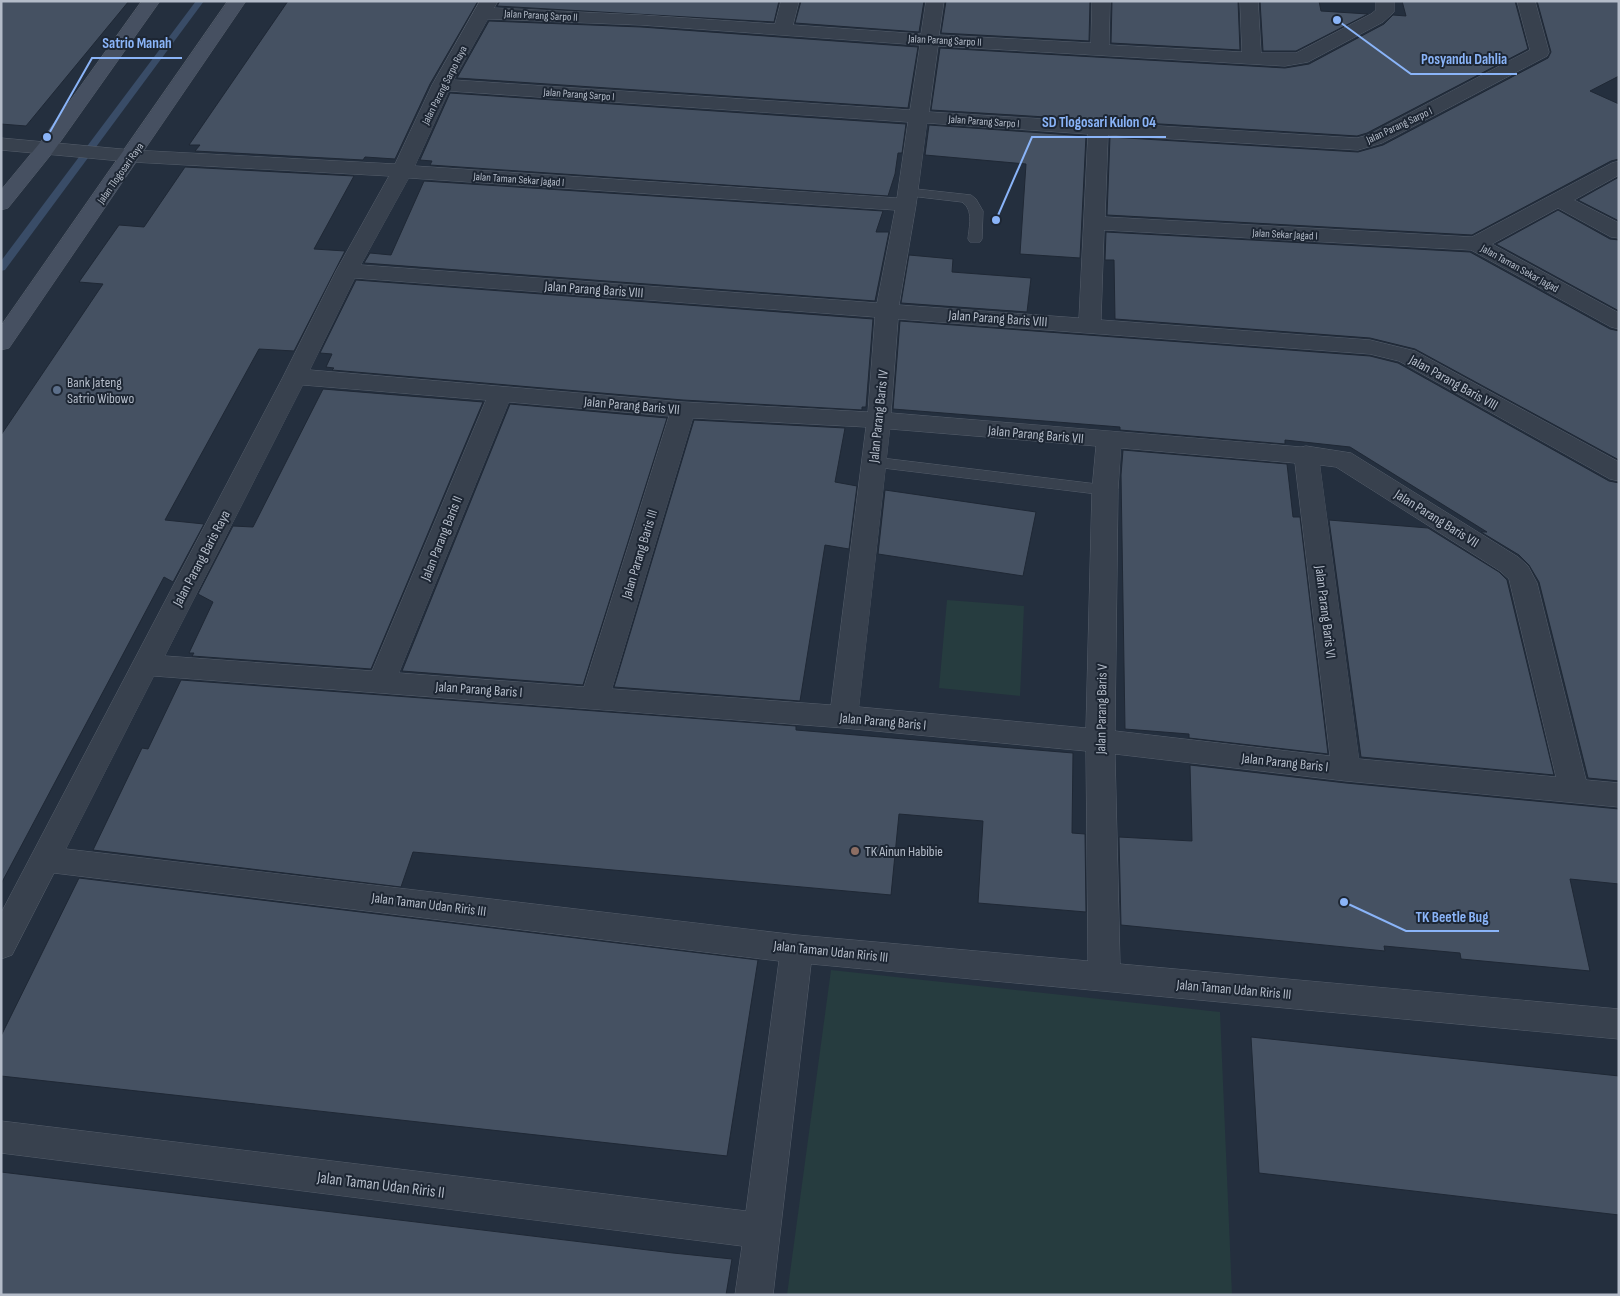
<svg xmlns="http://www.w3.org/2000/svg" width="1620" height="1296" font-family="'Sofia Sans Condensed',sans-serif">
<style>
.green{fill:#263c3f}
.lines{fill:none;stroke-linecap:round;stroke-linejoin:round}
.stream{fill:#394c67;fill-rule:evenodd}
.building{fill:#455162;stroke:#1f2835}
.lane-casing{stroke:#565f6c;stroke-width:1}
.street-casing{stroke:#565f6c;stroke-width:1}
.secondary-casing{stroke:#565f6c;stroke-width:1}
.lane{fill:#38414e;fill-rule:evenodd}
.street{fill:#38414e;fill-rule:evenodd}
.secondary{fill:#465061;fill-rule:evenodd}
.service-dot{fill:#5c6f8a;stroke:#1d2633;stroke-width:2}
.education-dot{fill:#8d6e63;stroke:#1d2633;stroke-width:2}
.labels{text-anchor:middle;stroke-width:4;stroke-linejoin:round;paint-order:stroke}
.far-street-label{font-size:11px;fill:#b4bcc9;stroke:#1d2633}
.street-label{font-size:14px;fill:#b4bcc9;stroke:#1d2633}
.poi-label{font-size:14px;fill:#b4bcc9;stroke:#1d2633;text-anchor:start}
.near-street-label{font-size:16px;fill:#b4bcc9;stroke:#1d2633}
.leader{fill:none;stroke:#8ab4f8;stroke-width:2}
.callout-dot{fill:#8ab4f8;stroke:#1d2633;stroke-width:2}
.callout-label{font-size:15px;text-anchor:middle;font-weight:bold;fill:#8ab4f8;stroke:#1d2633;stroke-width:4;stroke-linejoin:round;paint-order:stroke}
</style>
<rect width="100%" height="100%" fill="#242f3e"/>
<g class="green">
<polygon points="947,600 1024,606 1020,696 939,688"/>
<polygon points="831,970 1220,1012 1232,1295 787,1295"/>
</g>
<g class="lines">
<polygon class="stream" points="196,1 204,1 5,270 1,271 1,261"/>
</g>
<g class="building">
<polygon points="1,1 129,1 26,126 1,124"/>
<polygon points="288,1 478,1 430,84 395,159 365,157 363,160 195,151 200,145 189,145"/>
<polygon points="500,1 779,1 774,22 497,6"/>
<polygon points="801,1 924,1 919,32 795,23"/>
<polygon points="946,1 1090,1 1089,41 941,33"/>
<polygon points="1112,1 1238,1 1240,50 1111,43"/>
<polygon points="1260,1 1319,1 1321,11 1368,14 1296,51 1263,51"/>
<polygon points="1402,1 1515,1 1528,49 1367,133 1357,136 931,110 940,48 1285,68 1309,64 1384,24 1393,15 1406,16"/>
<polygon points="1537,1 1619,1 1619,76 1590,91 1619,104 1619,159 1611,161 1472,235 1107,215 1110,137 1358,152 1383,145 1548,58 1551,52"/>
<polygon points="489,21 641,27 918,47 908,108 457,78"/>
<polygon points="450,93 906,124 902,153 898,153 895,174 888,196 430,165 432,161 420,160"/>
<polygon points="929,125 1086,136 1080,258 1020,254 1026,164 925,155"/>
<polygon points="185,167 354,176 314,249 345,251 294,351 259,349 165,520 204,524 173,582 164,577 1,884 1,435 103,284 79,282 119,225 144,227"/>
<polygon points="1619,177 1619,221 1578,200"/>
<polygon points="424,181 883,211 876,232 889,232 875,301 364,263 370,253 391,255"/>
<polygon points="1558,210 1610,239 1619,240 1619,311 1496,244"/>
<polygon points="1106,232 1470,252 1610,329 1619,331 1619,460 1415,349 1370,338 1115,319 1114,260 1105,260"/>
<polygon points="909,255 953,259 952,272 1031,278 1027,312 901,303"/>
<polygon points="356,280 873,319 866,407 862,407 862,410 683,400 332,370 334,368 326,367 332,354 320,353"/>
<polygon points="900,321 1370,356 1398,363 1609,481 1619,483 1619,781 1588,778 1539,582 1529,565 1519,555 1481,532 1487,532 1350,447 1285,440 1285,444 1120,430 1120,427 893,409"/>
<polygon points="323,389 483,402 371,669 192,656 194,653 189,653 213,602 198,594 233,526 253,527"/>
<polygon points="510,404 667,418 583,685 402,671"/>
<polygon points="694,420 845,428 835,482 857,486 849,549 825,545 800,701 614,687"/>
<polygon points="1123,450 1287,464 1293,517 1300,517 1328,754 1189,738 1189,734 1125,729 1121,475"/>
<polygon points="885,490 1036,512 1023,576 878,554"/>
<polygon points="1329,520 1428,528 1499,572 1507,580 1554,775 1361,757"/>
<polygon points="181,680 796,726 796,730 1073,753 1072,833 1085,834 1086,912 978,903 983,821 899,814 891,895 413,852 401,887 93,850 142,748 148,749"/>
<polygon points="1190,765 1346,783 1619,809 1619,884 1570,879 1590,971 1461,959 1460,953 1384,946 1385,951 1121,925 1119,837 1192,841"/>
<polygon points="79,878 758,960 727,1156 1,1076 1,1036"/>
<polygon points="1251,1037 1619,1076 1619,1215 1259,1173"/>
<polygon points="1,1172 673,1253 732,1259 726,1295 1,1295"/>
</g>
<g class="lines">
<defs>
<g id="lane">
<path d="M907 188 971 195 976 199 983 211 982 239 980 242H970L968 239C969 227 974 210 962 202L902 195 900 192 902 189Z"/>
<polygon points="873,457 1105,485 1111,486 1113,490 1111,494 1105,495 867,466 865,462 867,458"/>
</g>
<path id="street" d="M480 1H498L494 8 641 15 775 24 781 1H799L793 25 921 34 926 1H944L939 35 1091 43 1092 1H1110L1109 45 1242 52 1240 1H1258L1261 53H1296L1371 14 1376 10V1H1394V12L1383 22 1308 62 1285 66 938 46 929 112 1357 138 1368 135 1530 50 1517 1H1535L1549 52 1547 56 1382 143 1358 150 1108 135 1105 217 1472 237 1612 163 1619 161V175L1574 200 1619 223V238L1611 237 1558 208 1492 244 1619 313V329L1611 327 1471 250 1104 230 1101 320 1370 340 1415 351 1619 462V481L1610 479 1399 361 1370 354 898 319 891 413 1301 447 1306 446 1351 453 1518 557 1528 566 1537 583 1586 780 1619 783V807L1346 781 1115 754 1120 964 1619 1009V1039L811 964 773 1295H735L742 1246 1 1153V1121L746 1211 779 961 54 873 12 955 1 959V913L283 377 336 271 389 176 132 162 1 150V138L132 150 395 164 432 85ZM488 19 641 25 920 45 910 110 454 80ZM449 91 908 122 897 198 415 166ZM927 123 1088 134 1079 318 899 305 916 205ZM409 178 895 210 877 303 361 265ZM355 278 875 317 868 412 683 402 310 370ZM303 385 486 400 372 671 165 656ZM509 402 669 416 584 687 399 673ZM693 418 866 427 831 705 612 689ZM890 429 1096 446 1092 490 1086 728 859 707ZM1121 448 1295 463 1330 756 1115 731 1118 490ZM1320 465 1336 467 1500 571 1509 579 1556 777 1359 759ZM154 676 844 728 1086 751 1088 961 797 935 66 849Z"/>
<g id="secondary">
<polygon points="142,1 160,1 53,152 8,208 1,210 1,190 39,144"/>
<polygon points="228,1 246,1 9,348 1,350 1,326"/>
</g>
</defs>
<use href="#lane" class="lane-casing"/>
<use href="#street" class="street-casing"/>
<use href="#secondary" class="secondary-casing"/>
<use href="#lane" class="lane"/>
<use href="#street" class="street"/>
<use href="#secondary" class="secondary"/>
</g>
<circle class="service-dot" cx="57" cy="390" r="5"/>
<circle class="education-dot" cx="855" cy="851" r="5"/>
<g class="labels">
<g class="far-street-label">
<text transform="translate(541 15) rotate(3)" y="4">Jalan Parang Sarpo II</text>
<text transform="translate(945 40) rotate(3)" y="4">Jalan Parang Sarpo II</text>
<text transform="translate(444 85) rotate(-63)" y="4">Jalan Parang Sarpo Raya</text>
<text transform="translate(579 94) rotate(4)" y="4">Jalan Parang Sarpo I</text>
<text transform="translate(984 121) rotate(4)" y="4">Jalan Parang Sarpo I</text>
<text transform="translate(1399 125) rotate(-25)" y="4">Jalan Parang Sarpo I</text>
<text transform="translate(120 173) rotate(-55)" y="4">Jalan Tlogosari Raya</text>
<text transform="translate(519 179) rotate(4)" y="4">Jalan Taman Sekar Jagad I</text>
<text transform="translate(1285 234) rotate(3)" y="4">Jalan Sekar Jagad I</text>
<text transform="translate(1520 268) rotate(29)" y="4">Jalan Taman Sekar Jagad</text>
</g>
<g class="street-label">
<text transform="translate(594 289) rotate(4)" y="5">Jalan Parang Baris VIII</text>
<text transform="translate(998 318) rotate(4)" y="5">Jalan Parang Baris VIII</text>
<text transform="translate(1454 382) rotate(29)" y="5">Jalan Parang Baris VIII</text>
<text transform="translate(632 405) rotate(5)" y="5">Jalan Parang Baris VII</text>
<text transform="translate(878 416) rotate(-84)" y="5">Jalan Parang Baris IV</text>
<text transform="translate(1036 434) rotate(5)" y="5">Jalan Parang Baris VII</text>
<text transform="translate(1437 518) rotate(32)" y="5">Jalan Parang Baris VII</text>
<text transform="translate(441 538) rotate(-68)" y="5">Jalan Parang Baris II</text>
<text transform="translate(639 554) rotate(-73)" y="5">Jalan Parang Baris III</text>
<text transform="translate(201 558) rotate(-62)" y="5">Jalan Parang Baris Raya</text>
<text transform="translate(1326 612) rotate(83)" y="5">Jalan Parang Baris VI</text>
<text transform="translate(479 689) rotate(4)" y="5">Jalan Parang Baris I</text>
<text transform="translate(1101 709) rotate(-89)" y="5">Jalan Parang Baris V</text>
<text transform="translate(883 721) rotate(5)" y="5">Jalan Parang Baris I</text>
<text transform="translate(1285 762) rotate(6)" y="5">Jalan Parang Baris I</text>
<text transform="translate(429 904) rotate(7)" y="5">Jalan Taman Udan Riris III</text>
<text transform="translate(831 951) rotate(6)" y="5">Jalan Taman Udan Riris III</text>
<text transform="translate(1234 989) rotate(5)" y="5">Jalan Taman Udan Riris III</text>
</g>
<g class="poi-label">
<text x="67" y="387">Bank Jateng<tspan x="67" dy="16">Satrio Wibowo</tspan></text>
<text x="865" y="856">TK Ainun Habibie</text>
</g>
<g class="near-street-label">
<text transform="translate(381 1184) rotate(7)" y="6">Jalan Taman Udan Riris II</text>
</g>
</g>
<path class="leader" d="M47 137L92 58H182M1337 20L1411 74H1517M996 220L1032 137H1166M1344 902L1406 931H1499"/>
<g class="callout-dot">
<circle cx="47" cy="137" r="5"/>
<circle cx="1337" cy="20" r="5"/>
<circle cx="996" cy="220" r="5"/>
<circle cx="1344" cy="902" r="5"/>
</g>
<g class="callout-label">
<text x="137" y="48">Satrio Manah</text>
<text x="1464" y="64">Posyandu Dahlia</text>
<text x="1099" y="127">SD Tlogosari Kulon 04</text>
<text x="1452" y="922">TK Beetle Bug</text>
</g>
<rect width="1620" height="1296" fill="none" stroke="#b4bcc9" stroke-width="5"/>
</svg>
